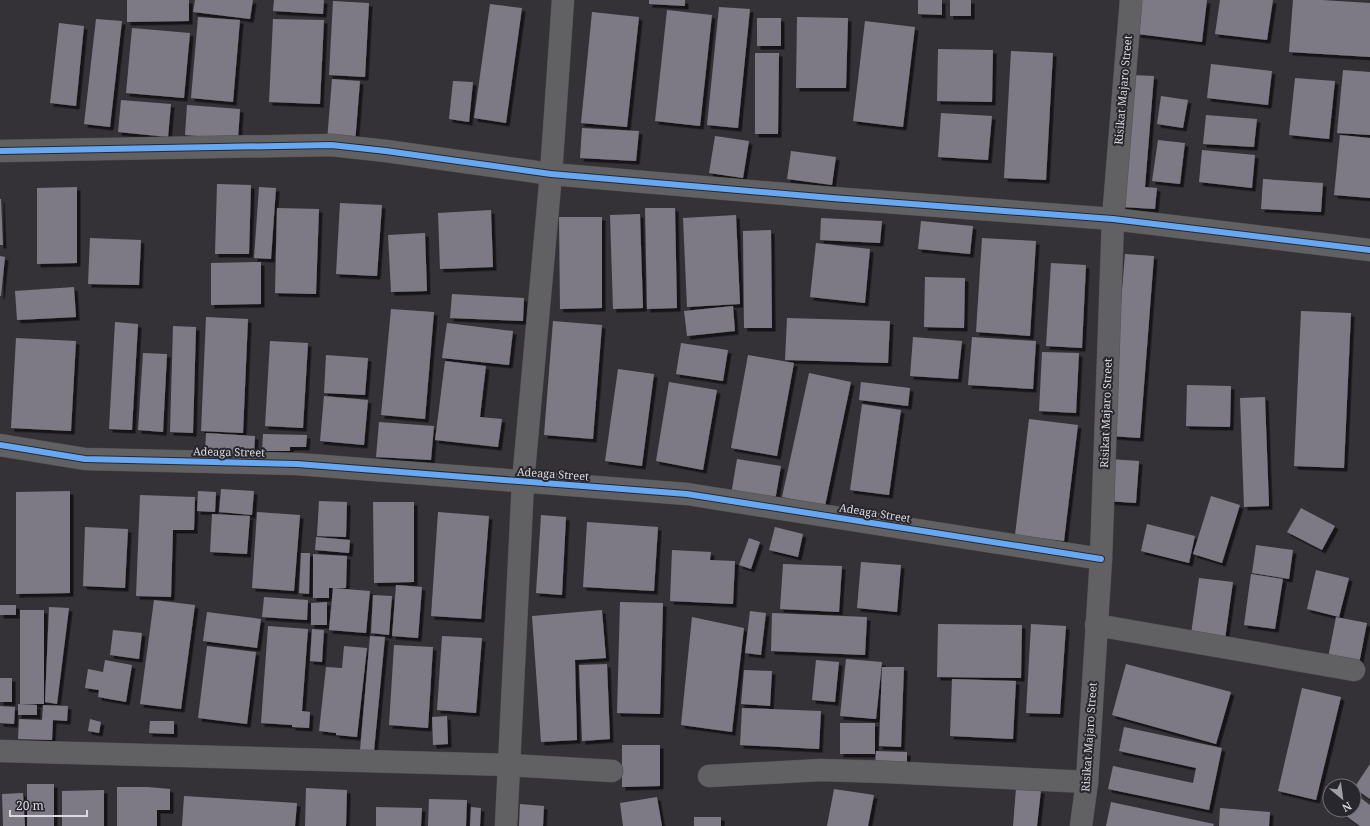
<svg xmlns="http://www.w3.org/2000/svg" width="1370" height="826" font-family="'Noto Serif',serif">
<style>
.building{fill:#7d7a85;filter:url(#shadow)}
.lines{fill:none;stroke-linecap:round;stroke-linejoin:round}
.street-casing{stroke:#525054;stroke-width:23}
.street{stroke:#616163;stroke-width:22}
.cycleway-casing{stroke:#29272e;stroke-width:8}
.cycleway{stroke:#66a8f1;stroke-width:6}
.labels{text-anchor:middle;stroke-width:4;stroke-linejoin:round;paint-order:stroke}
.street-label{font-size:11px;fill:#dad9dd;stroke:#29272e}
</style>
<defs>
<filter id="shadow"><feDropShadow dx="3.5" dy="3.5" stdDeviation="0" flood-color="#0009"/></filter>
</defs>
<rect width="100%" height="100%" fill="#343237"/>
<g class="building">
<polygon points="127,0 189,0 189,21 127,22"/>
<polygon points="195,0 253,0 250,19 193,12"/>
<polygon points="274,0 324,0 323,14 273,11"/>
<polygon points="649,0 685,0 685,6 649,4"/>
<polygon points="918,0 942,0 942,15 918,14"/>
<rect x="950" y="0" width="21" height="16"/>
<polygon points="1142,0 1207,0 1202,42 1137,34"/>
<polygon points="1220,0 1273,0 1267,40 1215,34"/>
<polygon points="1293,0 1322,0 1370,3 1370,57 1289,52"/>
<polygon points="333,1 369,3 365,77 329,75"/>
<polygon points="490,4 522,8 506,123 474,118"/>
<polygon points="719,7 750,9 738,128 707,125"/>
<polygon points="667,10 712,15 700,126 655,121"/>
<polygon points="592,12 639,17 627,127 581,123"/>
<polygon points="198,17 240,20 233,102 191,98"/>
<polygon points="797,17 848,18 846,88 796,88"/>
<rect x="757" y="18" width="24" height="28"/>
<polygon points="96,19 122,21 110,127 84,124"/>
<polygon points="273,19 324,20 320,104 269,102"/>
<polygon points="865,21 915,27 903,127 853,121"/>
<polygon points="59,23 84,26 76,106 50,103"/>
<polygon points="132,28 190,33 184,98 126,93"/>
<polygon points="938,49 993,50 992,102 937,101"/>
<polygon points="1011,51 1053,53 1046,180 1004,178"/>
<polygon points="755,53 779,53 778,134 755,134"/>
<polygon points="1211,64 1272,71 1268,105 1207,98"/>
<polygon points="1343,70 1370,72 1370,135 1337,133"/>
<polygon points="1132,75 1154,76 1145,187 1157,188 1155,209 1121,207"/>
<polygon points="1295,78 1335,81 1329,139 1289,135"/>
<polygon points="332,79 360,81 355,143 327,141"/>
<polygon points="453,81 473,82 469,122 449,119"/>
<polygon points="1161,96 1188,100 1183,128 1157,124"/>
<polygon points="121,100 171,104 168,137 118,132"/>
<polygon points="187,105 240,109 238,139 185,135"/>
<polygon points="941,113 992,116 988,160 938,157"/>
<polygon points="1206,115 1257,119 1254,147 1203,144"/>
<polygon points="582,128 639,131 636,161 580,158"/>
<polygon points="1340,135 1370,138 1370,198 1334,195"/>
<polygon points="715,136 749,141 743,178 709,173"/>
<polygon points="1158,140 1185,143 1180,184 1152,181"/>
<polygon points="1202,150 1255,155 1252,188 1199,182"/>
<polygon points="791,151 836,157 832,185 787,179"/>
<polygon points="1263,179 1323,183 1321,212 1261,209"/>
<polygon points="217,184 251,185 249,254 215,254"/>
<polygon points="77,187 77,263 37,264 37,188"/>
<polygon points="259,187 276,188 271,259 254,258"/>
<polygon points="0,199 1,199 3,245 0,245"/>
<polygon points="340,203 382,205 377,276 336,274"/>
<polygon points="277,208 319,209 316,294 275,293"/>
<polygon points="645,208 675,208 677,308 647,309"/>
<polygon points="491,210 493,267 440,269 438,213"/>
<polygon points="640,214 643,308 613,309 610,215"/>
<polygon points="736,215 740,304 687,307 683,218"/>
<polygon points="559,217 602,217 602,308 560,309"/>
<polygon points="821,218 882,221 880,243 820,240"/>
<polygon points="921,221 973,226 970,254 918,249"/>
<polygon points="771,230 772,328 744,328 743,231"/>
<polygon points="425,233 427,291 391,292 388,235"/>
<polygon points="90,238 141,240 139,285 88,284"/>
<polygon points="982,238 1036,241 1030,336 976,332"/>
<polygon points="816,243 870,249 865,303 810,297"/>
<polygon points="1125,254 1154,256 1140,438 1110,436"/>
<polygon points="0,256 5,257 1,296 0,296"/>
<polygon points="261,262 261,304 211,305 211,263"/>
<polygon points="1051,263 1086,265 1082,348 1046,346"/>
<polygon points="925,277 965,278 964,328 924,327"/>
<polygon points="74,287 76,317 17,320 15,291"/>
<polygon points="452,294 524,298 523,321 450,318"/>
<polygon points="733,306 735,331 687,336 684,311"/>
<polygon points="391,309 434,312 425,419 381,415"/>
<polygon points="1301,311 1351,313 1344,468 1294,466"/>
<polygon points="206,317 248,319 243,433 201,431"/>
<polygon points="787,318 890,321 888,363 785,360"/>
<polygon points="553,321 602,325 593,439 544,435"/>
<polygon points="115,322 138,324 132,430 109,429"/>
<polygon points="447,323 513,331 509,365 442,358"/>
<polygon points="173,326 196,327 193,433 170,432"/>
<polygon points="913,337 962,341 958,379 910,376"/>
<polygon points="972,337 1036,341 1033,389 968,385"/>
<polygon points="16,338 76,341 71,431 11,428"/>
<polygon points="270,341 308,343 303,428 265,426"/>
<polygon points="681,343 728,350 723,381 676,374"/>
<polygon points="1042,352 1079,353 1076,413 1039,411"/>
<polygon points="143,353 167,354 163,432 138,430"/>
<polygon points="326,355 368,358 365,395 324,393"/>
<polygon points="748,355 794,363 777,456 731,448"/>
<polygon points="445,361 486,366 480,417 502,419 498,447 435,440"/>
<polygon points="618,369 654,374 642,466 605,461"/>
<polygon points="809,373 851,382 825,506 782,497"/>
<polygon points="669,382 717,390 703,470 656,461"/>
<polygon points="861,382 910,388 908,406 859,400"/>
<polygon points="1187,385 1231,386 1230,427 1186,426"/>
<polygon points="324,396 368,400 364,445 320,441"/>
<polygon points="1265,397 1269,506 1244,507 1240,398"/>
<polygon points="862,404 901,410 889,495 850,490"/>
<polygon points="1029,419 1078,425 1064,541 1015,535"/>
<polygon points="379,422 434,426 431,460 376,457"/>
<polygon points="206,433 255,436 254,455 205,452"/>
<polygon points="263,434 307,435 306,447 290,447 290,451 262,451"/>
<polygon points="737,459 781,466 775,501 731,495"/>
<polygon points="1109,459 1139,461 1136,503 1106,501"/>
<polygon points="221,489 254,491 252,515 219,512"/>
<polygon points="70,491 70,593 16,594 16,492"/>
<polygon points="198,491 216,492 215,512 197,511"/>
<polygon points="140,495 195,497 194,530 173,530 171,597 136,596"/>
<polygon points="1211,496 1240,505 1222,563 1193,554"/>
<polygon points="319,501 347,502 346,537 317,536"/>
<polygon points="373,502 414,502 414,582 374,583"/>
<polygon points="1301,508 1335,526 1322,550 1287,532"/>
<polygon points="257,512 300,515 294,591 252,588"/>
<polygon points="438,512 489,516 481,619 431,616"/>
<polygon points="212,514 250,516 247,554 210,552"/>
<polygon points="541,515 566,517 562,595 536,593"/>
<polygon points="587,522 658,527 654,591 583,587"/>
<polygon points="1147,524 1195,536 1189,563 1141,551"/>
<polygon points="85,527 128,529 125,588 83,586"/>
<polygon points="775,527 803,534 798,557 769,550"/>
<polygon points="316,537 350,540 349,553 315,550"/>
<polygon points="749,538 760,542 751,569 739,565"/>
<polygon points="1256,545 1293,550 1289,579 1252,573"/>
<polygon points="672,550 711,552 710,560 735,561 733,604 670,601"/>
<polygon points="301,553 310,553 309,594 299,593"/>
<polygon points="313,554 347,556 346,588 329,588 329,598 313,598"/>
<polygon points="861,562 901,565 897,612 857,608"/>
<polygon points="783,564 842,566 839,612 780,609"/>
<polygon points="1316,570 1349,578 1339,617 1307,609"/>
<polygon points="1251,574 1283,579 1275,629 1244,625"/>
<polygon points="1199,578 1233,582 1225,639 1191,634"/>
<polygon points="396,585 422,587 418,638 392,636"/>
<polygon points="333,588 370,591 366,633 329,630"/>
<polygon points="373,595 392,596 389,635 371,633"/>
<polygon points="264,597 308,600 307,620 262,617"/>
<polygon points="154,600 195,605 181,709 140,704"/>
<polygon points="327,602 327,625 311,625 311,603"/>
<polygon points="620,602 663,603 660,714 617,713"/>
<rect x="0" y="605" width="16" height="10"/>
<polygon points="49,607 69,608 57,704 45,702"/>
<rect x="20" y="610" width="24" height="94"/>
<polygon points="602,610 606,658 575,660 577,740 541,742 532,616"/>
<polygon points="750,611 766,613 761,655 745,653"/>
<polygon points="207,612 261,619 257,648 203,641"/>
<polygon points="772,613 867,617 865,655 771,651"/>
<polygon points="692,617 744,628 732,732 681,725"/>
<polygon points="1336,617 1367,623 1358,669 1327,663"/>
<polygon points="938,624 1022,625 1021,678 937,677"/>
<polygon points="1031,624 1066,626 1060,714 1026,713"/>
<polygon points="268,626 308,629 302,711 310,712 309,728 292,727 292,725 261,723"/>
<polygon points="312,629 324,630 322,662 310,661"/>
<polygon points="113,630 142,633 139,659 110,655"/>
<polygon points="370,636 385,637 374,751 360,750"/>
<polygon points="442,636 482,638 476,713 437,710"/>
<polygon points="394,645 433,647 428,728 389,725"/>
<polygon points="207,646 256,652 247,724 198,718"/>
<polygon points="344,646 367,648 357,737 336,735 336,733 319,731 326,667 342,668"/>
<polygon points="846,659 882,662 876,719 840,716"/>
<polygon points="105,660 132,665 126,702 98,697 99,690 85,688 88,669 103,672"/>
<polygon points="816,660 839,662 835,702 812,700"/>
<polygon points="607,664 610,739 582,741 579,665"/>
<polygon points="1126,664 1231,692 1216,744 1112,715"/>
<polygon points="882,667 904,667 901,747 879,746"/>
<polygon points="744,670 772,671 770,706 741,704"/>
<rect x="0" y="678" width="12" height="24"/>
<polygon points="952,679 1016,681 1013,739 950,736"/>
<polygon points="1302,688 1341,697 1316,800 1278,791"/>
<polygon points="18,704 37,705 37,715 18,715"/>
<polygon points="43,705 68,706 67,721 53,720 52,740 18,739 19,719 42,720"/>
<polygon points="0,706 15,707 14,724 0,723"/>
<polygon points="742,708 821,711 819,749 740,745"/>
<polygon points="447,716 448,744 433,745 432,717"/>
<polygon points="90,719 101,722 99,733 88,731"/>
<polygon points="150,721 174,721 174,734 149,733"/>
<rect x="840" y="723" width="35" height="31"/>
<polygon points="1124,727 1222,748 1209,810 1108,789 1113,766 1193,783 1196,768 1119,751"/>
<polygon points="622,745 660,745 660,786 622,787"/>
<polygon points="876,751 907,752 907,767 875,766"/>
<polygon points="1370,764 1370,799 1354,788"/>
<rect x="27" y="784" width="27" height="42"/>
<polygon points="117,787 148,787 170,789 170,810 157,810 157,826 117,826"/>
<polygon points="306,788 347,790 346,826 305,826"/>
<polygon points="1016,788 1041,790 1037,826 1013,826"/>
<polygon points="834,789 874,795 868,826 827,826"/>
<polygon points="104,790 104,826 62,826 62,791"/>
<polygon points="23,793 25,826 3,826 2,794"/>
<polygon points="1354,793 1370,805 1370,826 1360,826 1338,810 1354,810"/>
<polygon points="184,796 297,803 295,826 182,826"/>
<polygon points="657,797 662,826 623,826 620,803"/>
<polygon points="429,799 467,800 466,826 428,826"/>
<polygon points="1111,802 1214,824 1213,826 1106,826"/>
<polygon points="520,804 544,806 543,826 519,826"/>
<polygon points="376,807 422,808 421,826 376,826"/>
<polygon points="471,807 481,808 480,826 470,826"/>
<polygon points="1220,808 1270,812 1269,826 1219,826"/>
<rect x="694" y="817" width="27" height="9"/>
</g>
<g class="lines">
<defs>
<g id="street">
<polyline points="0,151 331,145 386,151 551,174 832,198 1113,219 1370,250"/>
<polyline points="0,445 85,459 297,464 687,494 1101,559"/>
<polyline points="1096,625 1354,670"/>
<polyline points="0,751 509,765 612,771"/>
<polyline points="709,776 821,770 886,772 1087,782"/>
<polyline points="506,826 523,482 551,174 563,0"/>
<polyline points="1081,826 1087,782 1101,559 1113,219 1131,0"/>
</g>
</defs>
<use href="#street" class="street-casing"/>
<use href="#street" class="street"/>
<defs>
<g id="cycleway">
<polyline points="0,151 331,145 386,151 551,174 832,198 1113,219 1370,250"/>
<polyline points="0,445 85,459 297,464 687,494 1101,559"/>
</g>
</defs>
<use href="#cycleway" class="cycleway-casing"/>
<use href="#cycleway" class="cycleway"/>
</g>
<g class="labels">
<g class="street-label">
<text transform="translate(1123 90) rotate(-85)" y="4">Risikat Majaro Street</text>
<text transform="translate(1106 413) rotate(-88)" y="4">Risikat Majaro Street</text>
<text transform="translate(229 452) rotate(1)" y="4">Adeaga Street</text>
<text transform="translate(553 474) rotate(4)" y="4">Adeaga Street</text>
<text transform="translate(875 513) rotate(9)" y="4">Adeaga Street</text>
<text transform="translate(1089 737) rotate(-86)" y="4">Risikat Majaro Street</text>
</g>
</g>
<g transform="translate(1342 798) rotate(151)"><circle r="19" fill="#29272e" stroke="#706e74"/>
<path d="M0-3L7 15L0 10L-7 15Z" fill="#a09fa3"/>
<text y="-6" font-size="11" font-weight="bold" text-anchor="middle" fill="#dad9dd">N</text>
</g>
<path d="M10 810v6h77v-6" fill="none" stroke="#dad9dd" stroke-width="2"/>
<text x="16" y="810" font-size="12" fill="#dad9dd" stroke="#29272e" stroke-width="3" paint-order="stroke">20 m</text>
</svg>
